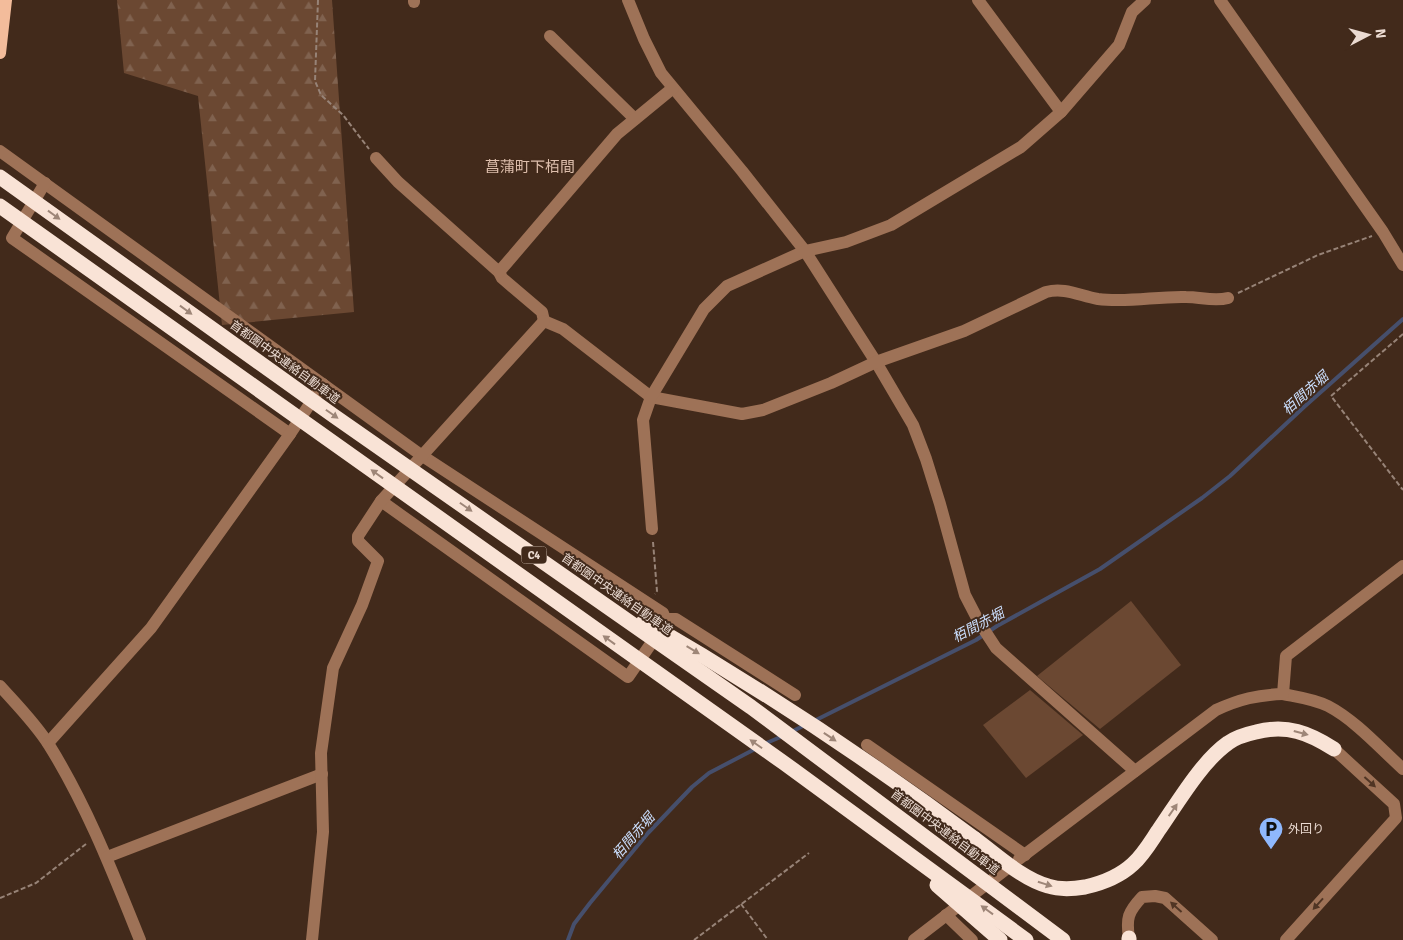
<svg xmlns="http://www.w3.org/2000/svg" width="1403" height="940" font-family="Signika,'Noto Sans JP',sans-serif">
<style>
.green{fill:#6b4832}
.forest{fill:url(#forest-firs)}
.lines{fill:none;stroke-linecap:round;stroke-linejoin:round}
.stream{stroke:#464f6c;stroke-width:4}
.path{stroke:#978377;stroke-width:2;stroke-dasharray:5 2.5;stroke-linecap:butt}
.minor{stroke:#9e7257;stroke-width:12}
.major{stroke:#f3bc9b;stroke-width:12}
.highway{stroke:#f9e3d6;stroke-width:15}
.highway-bridge{stroke:#f9e3d6;stroke-width:15}
.oneway{fill:#9e8678}
.oneway2{fill:#503524}
.labels{text-anchor:middle;stroke-width:4;stroke-linejoin:round;paint-order:stroke}
.shield{fill:#422a1b;stroke:#b8a69b;stroke-width:1}
.shield-label{font-size:11px;font-weight:bold;fill:#ebdbd2}
.street-label{font-size:12px;fill:#ebdbd2;stroke:#422a1b}
.poi-label{font-size:12px;fill:#ebdbd2;stroke:#422a1b;text-anchor:start}
.water-label{font-size:14px;font-style:italic;fill:#cadefd;stroke:#422a1b}
.quarter-label{font-size:15px;fill:#ddbeac;stroke:#422a1b}
</style>
<defs>
<pattern id="forest-firs" width="22" height="20" patternUnits="userSpaceOnUse" patternTransform="scale(1.25)"><rect width="22" height="20" fill="#6b4832"/><path d="M5 1l3.5 6h-7zM16 11l3.5 6h-7z" fill="#80624f"/></pattern>
</defs>
<rect width="100%" height="100%" fill="#422a1b"/>
<g class="green">
<polygon points="1131,601 1181,665 1100,729 1037,676"/>
<polygon points="1030,690 1083,735 1026,778 983,725"/>
</g>
<polygon class="forest" points="117,0 332,0 354,312 222,325 198,96 124,73"/>
<g class="lines">
<g class="stream">
<polyline points="814,721 976,640 997,626 1100,569 1202,498 1230,476 1304,407 1403,319"/>
<polyline points="791,732 805,725"/>
<polyline points="764,744 783,736"/>
<polyline points="568,940 574,924 590,903 648,833 692,787 709,773 755,749"/>
</g>
<g class="path">
<polyline points="318,0 315,81 321,95 343,115 369,149"/>
<polyline points="1238,293 1318,255 1372,236"/>
<polyline points="1403,334 1331,396 1403,490"/>
<polyline points="653,542 657,591 655,594"/>
<polyline points="0,898 36,883 86,844"/>
<polyline points="741,904 768,940"/>
<polyline points="694,940 809,853"/>
</g>
<g class="minor">
<polyline points="414,0 414,2"/>
<polyline points="628,0 644,39 661,73 742,171 805,251 876,362 913,425 926,459 940,504 965,595 979,622 996,648 1135,771"/>
<polyline points="978,0 1061,112"/>
<polyline points="1220,0 1383,232 1403,265"/>
<polyline points="550,36 635,119"/>
<polyline points="0,151 421,455 663,613 666,621"/>
<polyline points="376,158 398,182 499,272 502,278 542,312 544,321"/>
<polyline points="45,183 12,238 290,434"/>
<polyline points="499,272 617,134 673,88"/>
<path d="M544 321 563 329 651 397 742 414 763 410 831 383 876 362 964 331 1046 292C1065 287 1080 296 1098 299 1128 303 1157 296 1186 297 1201 297 1214 302 1228 298"/>
<polyline points="381,501 628,677 668,619 676,619 795,695"/>
<polyline points="652,529 643,420 651,397 704,309 727,286 805,251 846,242 891,225 1021,147 1061,112 1119,45 1132,12 1145,0"/>
<path d="M0 686C17 705 36 724 49 745 87 806 113 873 140 940"/>
<path d="M1283 694C1298 697 1314 699 1328 706 1355 720 1380 748 1403 769"/>
<polyline points="48,743 151,628 290,434 323,384"/>
<polyline points="867,745 1025,855"/>
<polyline points="107,857 322,774"/>
<path d="M1019 859 1216 710C1240 699 1257 695 1283 694L1286 656 1403 566"/>
<polyline points="946,915 972,940"/>
<path d="M1129 938C1126 918 1128 912 1142 897L1155 896 1165 898 1212 940"/>
<polyline points="312,940 323,832 321,753 333,668 362,605 378,561 358,541 358,536 381,501 544,321"/>
<polyline points="914,940 1005,870"/>
<polyline points="1286,940 1396,818 1394,804 1334,749"/>
</g>
<polyline class="major" points="0,53 6,0"/>
<g class="highway">
<path d="M975 839C997 855 1022 879 1048 886 1060 890 1073 889 1085 887 1103 883 1119 877 1133 864 1143 855 1150 843 1158 831 1177 804 1201 762 1228 743 1236 737 1247 734 1256 732 1287 724 1309 733 1334 749"/>
<polyline points="1129,938 1129,940"/>
</g>
<g class="highway-bridge">
<polyline points="0,177 334,416 751,707 1063,940"/>
<polyline points="0,206 784,763 1026,940"/>
<path d="M644 621C758 687 869 760 975 839"/>
<polyline points="937,885 1000,940"/>
</g>
</g>
<defs><path id="oneway-solid" d="M-6-.8H1V-3.2L6.5 0L1 3.2V.8H-6Z" transform="scale(1.25)"/></defs>
<g class="oneway">
<use href="#oneway-solid" transform="translate(54 215) rotate(36)"/>
<use href="#oneway-solid" transform="translate(186 310) rotate(36)"/>
<use href="#oneway-solid" transform="translate(332 414) rotate(35)"/>
<use href="#oneway-solid" transform="translate(377 474) rotate(-144)"/>
<use href="#oneway-solid" transform="translate(466 507) rotate(35)"/>
<use href="#oneway-solid" transform="translate(609 640) rotate(-144)"/>
<use href="#oneway-solid" transform="translate(693 650) rotate(31)"/>
<use href="#oneway-solid" transform="translate(1301 733) rotate(15)"/>
<use href="#oneway-solid" transform="translate(830 737) rotate(34)"/>
<use href="#oneway-solid" transform="translate(756 744) rotate(-145)"/>
<use href="#oneway-solid" transform="translate(1173 810) rotate(-55)"/>
<use href="#oneway-solid" transform="translate(1045 884) rotate(18)"/>
<use href="#oneway-solid" transform="translate(987 910) rotate(-144)"/>
</g>
<g class="oneway2">
<use href="#oneway-solid" transform="translate(1370 782) rotate(42)"/>
<use href="#oneway-solid" transform="translate(1318 904) rotate(132)"/>
<use href="#oneway-solid" transform="translate(1176 907) rotate(-138)"/>
</g>
<defs>
<symbol id="parking-pin" viewBox="-11 -11 22 30"><path d="M0 17L-7.5 6A9.5 9.5 0 1 1 7.5 6Z" fill="#8fb8fd" stroke="#422a1b"/><path d="M-3.5-5.5H1a3.5 3.5 0 0 1 0 7H-1V5.5H-3.5ZM-1-3.4V-.6H.8a1.4 1.4 0 0 0 0-2.8Z" fill="#111"/></symbol>
</defs>
<g fill-rule="evenodd">
<use href="#parking-pin" x="1257" y="815" width="28" height="38"/>
</g>
<g class="labels">
<rect class="shield" x="521.5" y="546.5" width="25" height="17" rx="4"/>
<g class="shield-label">
<text x="534" y="559">C4</text>
</g>
<g class="street-label">
<text transform="translate(285 362) rotate(36)" y="4">首都圏中央連絡自動車道</text>
<text transform="translate(617 594) rotate(35)" y="4">首都圏中央連絡自動車道</text>
<text transform="translate(945 832) rotate(37)" y="4">首都圏中央連絡自動車道</text>
</g>
<g class="poi-label">
<text x="1288" y="833">外回り</text>
</g>
<g class="water-label">
<text transform="translate(1305 393) rotate(-42)" y="5">栢間赤堀</text>
<text transform="translate(978 625) rotate(-28)" y="5">栢間赤堀</text>
<text transform="translate(633 836) rotate(-49)" y="5">栢間赤堀</text>
</g>
<g class="quarter-label">
<text x="530" y="172">菖蒲町下栢間</text>
</g>
</g>
<g transform="translate(1368 35) rotate(84)" stroke="#422a1b" stroke-width="4" paint-order="stroke">
<path d="M0-4L9 19L0 12L-9 19Z" fill="#ebdbd2"/>
<text y="-8" font-size="14" font-weight="bold" text-anchor="middle" fill="#ebdbd2">N</text>
</g>
</svg>
